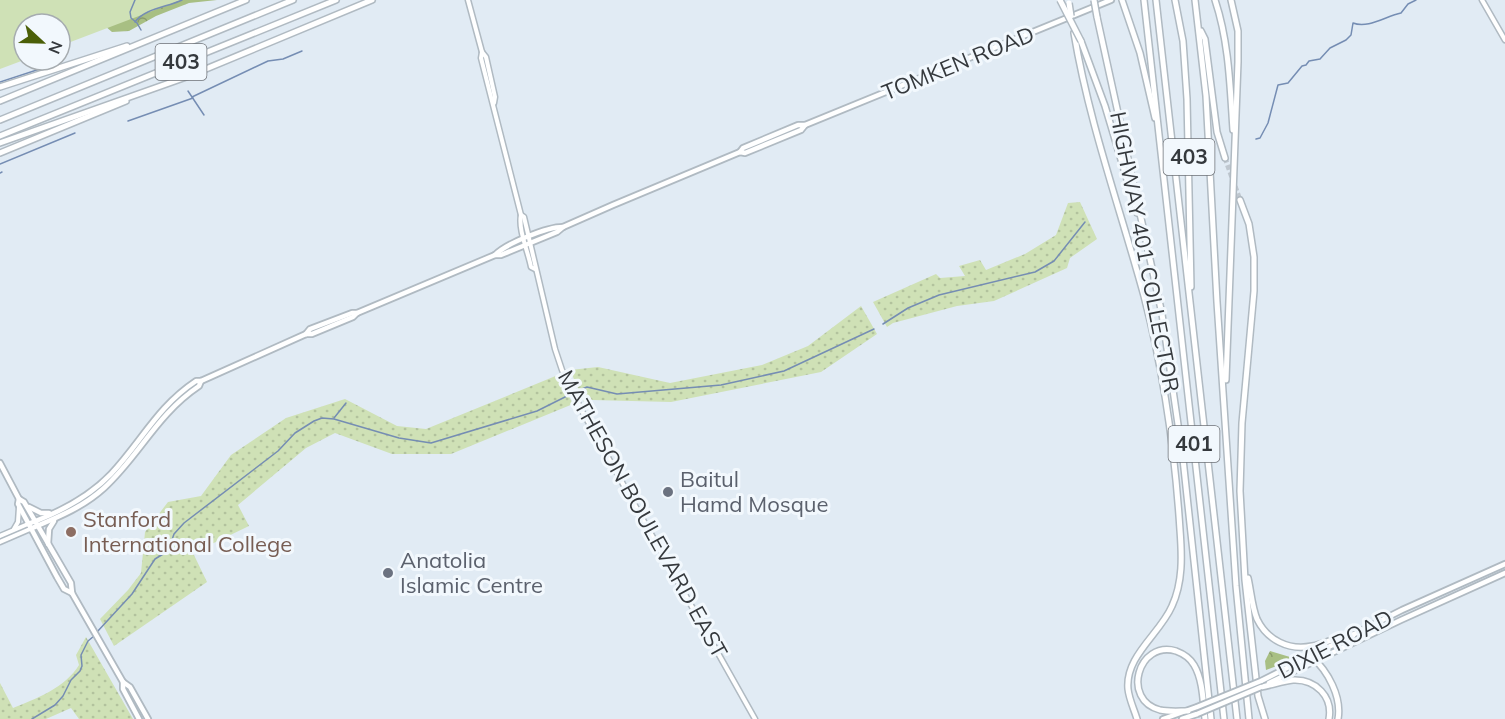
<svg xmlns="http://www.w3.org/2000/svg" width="1505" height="719" font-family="Mulish,sans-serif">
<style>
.grass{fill:url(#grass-dots)}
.forest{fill:url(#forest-crowns)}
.green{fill:#cfe1b6}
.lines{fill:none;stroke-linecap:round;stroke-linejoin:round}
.stream{stroke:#758db3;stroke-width:1.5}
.highway-tunnel{stroke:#bfc7cf;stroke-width:5;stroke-dasharray:5 2.5;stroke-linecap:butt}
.minor-casing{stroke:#b0bac2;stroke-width:7}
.major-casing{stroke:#b0bac2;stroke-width:8}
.highway-casing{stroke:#b0bac2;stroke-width:8}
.minor{stroke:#fff;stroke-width:4}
.major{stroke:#fff;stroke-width:4.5}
.highway{stroke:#fff;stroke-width:5}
.major-bridge-casing{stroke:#b0bac2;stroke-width:8;stroke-linecap:butt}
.highway-bridge-casing{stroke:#b0bac2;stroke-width:8;stroke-linecap:butt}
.major-bridge{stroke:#fff;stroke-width:4.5}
.highway-bridge{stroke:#fff;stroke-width:5}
.worship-dot{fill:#6b7280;stroke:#f2f8fd;stroke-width:2}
.education-dot{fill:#8d6e63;stroke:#f2f8fd;stroke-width:2}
.labels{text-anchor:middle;stroke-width:6;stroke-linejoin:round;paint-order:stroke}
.shield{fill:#f2f8fd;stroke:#6e7277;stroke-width:1.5}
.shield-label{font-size:21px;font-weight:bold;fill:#35393d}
.street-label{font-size:22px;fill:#35393d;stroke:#f2f8fd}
.worship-label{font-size:22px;fill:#5b616d;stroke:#f2f8fd;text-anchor:start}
.education-label{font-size:22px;fill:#785e54;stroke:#f2f8fd;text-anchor:start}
</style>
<defs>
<pattern id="grass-dots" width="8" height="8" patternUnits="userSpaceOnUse" patternTransform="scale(1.5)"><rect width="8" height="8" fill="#cfe1b6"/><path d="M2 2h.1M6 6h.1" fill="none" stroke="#b2c29d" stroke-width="1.8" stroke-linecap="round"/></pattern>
<pattern id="forest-crowns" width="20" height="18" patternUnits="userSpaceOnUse" patternTransform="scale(1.5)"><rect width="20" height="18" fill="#a8bf83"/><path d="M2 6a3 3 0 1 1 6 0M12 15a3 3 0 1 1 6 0" fill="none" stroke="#8a9c6c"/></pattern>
</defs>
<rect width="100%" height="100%" fill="#e1ebf4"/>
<g class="grass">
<polygon points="1080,202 1097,239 1070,258 1067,268 994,301 957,306 893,323 887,327 873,302 936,274 940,278 965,276 959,266 980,260 986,270 1025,254 1056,235 1068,203"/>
<polygon points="861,306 877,334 821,372 671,402 592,400 584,402 570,370 598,367 670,383 762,365 808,346"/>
<polygon points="558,375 573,404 451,454 392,454 335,433 306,448 238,505 249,526 193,553 207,582 114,646 100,619 128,590 141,573 145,532 168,502 201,496 231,455 286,418 345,399 397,426 426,429"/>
<path d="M86 637 133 719H79L71 708 46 719H0V683L13 708C36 699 66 687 79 665L76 655Z"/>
</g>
<g class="forest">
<polygon points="115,0 217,0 189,3 156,16 129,31 112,32 105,26"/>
<polygon points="1270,651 1290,657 1287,662 1266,670 1265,661"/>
</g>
<polygon class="green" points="0,0 181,0 60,46 60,24 24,24 24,60 0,69"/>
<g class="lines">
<g class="stream">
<polyline points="135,0 130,12 131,18 137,23 141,30"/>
<path d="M135 22C145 8 168 7 182 0"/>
<polyline points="0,82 49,66"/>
<polyline points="188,91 204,115"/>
<polyline points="192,97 268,61 283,59 302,51"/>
<polyline points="128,121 193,98"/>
<path d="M1256 139 1260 138 1268 123 1278 85 1288 83 1302 66 1306 65 1309 61 1320 59 1330 48 1346 40 1351 35 1353 23C1368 29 1386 16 1401 13L1408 4 1416 0"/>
<polyline points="0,164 75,133"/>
<polyline points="0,173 2,172"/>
<polyline points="883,324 908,308 939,295 1035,272 1054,261 1085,222"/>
<polyline points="582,389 587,387 617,394 721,385 784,371 874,329"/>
<polyline points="334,418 346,403"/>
<polyline points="97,632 132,594 155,559 168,551 174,534 184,523 278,451 295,433 314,421 322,418 334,419 399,438 431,443 537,411 567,396"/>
<polyline points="32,719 55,705 63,696 71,680 80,671 82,666 81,655 88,641 94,636"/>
</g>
<polyline class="highway-tunnel" points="1225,158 1240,200"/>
<defs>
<g id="minor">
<polyline points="468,0 482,52 486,57 495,97 494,103"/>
<polyline points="1482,0 1505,40"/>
<path d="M482 52 481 58 521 215C518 230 528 251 531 267L535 269"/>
<polyline points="521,215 524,217 555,349 562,370 582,411 755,719"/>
<polyline points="14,529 18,522 19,507"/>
<polyline points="0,536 28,524"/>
<polyline points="0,542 30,529"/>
</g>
<g id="major">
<polyline points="740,152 743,148 798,125 805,125"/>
<polyline points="495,255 501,255 557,232 563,227 613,205 740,152 745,153 801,130 805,125 1111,0"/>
<polyline points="306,334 310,329 352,313 357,313"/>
<polyline points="0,463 19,499 24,502 71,583 72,593 123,682 130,687 148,719"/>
<polyline points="19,499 18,504 57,577 64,589 72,593"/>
<polyline points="29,507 41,513 49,513"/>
<path d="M28 524C58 513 89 497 111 474 142 441 157 407 196 381H201L306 334H312L353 317 357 313 495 255C507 243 547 227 563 227"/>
<path d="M30 529C56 518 82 508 104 488 140 455 156 415 199 386L201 381"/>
<polyline points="48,544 49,529 54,521"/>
<polyline points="1261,681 1402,610 1505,564"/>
<polyline points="123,682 123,689 139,719"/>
<polyline points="1269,683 1401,620 1505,573"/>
<polyline points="1163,719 1197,707"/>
<polyline points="1182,719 1197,714"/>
</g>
<g id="highway">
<polyline points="1122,0 1140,53 1155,118"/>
<polyline points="1144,0 1224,719"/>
<polyline points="1156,0 1237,719"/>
<polyline points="1175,0 1183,41 1187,99 1191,287"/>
<polyline points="1195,0 1206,96 1217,302 1236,586 1249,719"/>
<path d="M1215 0C1229 42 1230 86 1233 130"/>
<polyline points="1097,17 1162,314 1183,459 1211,719"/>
<polyline points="1201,31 1205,39 1217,132 1225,158"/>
<path d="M1074 33C1089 123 1120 208 1144 296 1164 373 1175 452 1180 530 1182 556 1183 582 1172 606 1160 634 1125 656 1128 689 1129 699 1134 709 1137 719"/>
<polyline points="1081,41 1105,106 1137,213"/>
<polyline points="0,87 127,46"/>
<polyline points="0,101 246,0"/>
<polyline points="0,120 293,0"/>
<polyline points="0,136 336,0"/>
<polyline points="0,143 189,76 372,0"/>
<polyline points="0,153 126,101"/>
<polyline points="1240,200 1249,224 1254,257 1254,291 1242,423 1240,491 1245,580 1258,696 1265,719"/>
<polyline points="1226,380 1238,62 1238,31 1231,0"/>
<path d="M1248 578C1251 591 1252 607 1257 619 1267 640 1289 651 1312 646 1326 644 1338 635 1353 635"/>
<path d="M1311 656C1328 671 1342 697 1338 719"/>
<path d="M1261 687C1272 685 1283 681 1293 680 1316 679 1333 697 1329 719"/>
<path d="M1188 711C1179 711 1169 712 1160 710 1121 700 1138 640 1176 651 1184 654 1190 658 1194 665 1203 680 1203 702 1205 719"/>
</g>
</defs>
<use href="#minor" class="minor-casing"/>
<use href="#major" class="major-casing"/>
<use href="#highway" class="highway-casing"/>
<use href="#minor" class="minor"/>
<use href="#major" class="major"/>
<use href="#highway" class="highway"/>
<defs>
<g id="major-bridge">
<polyline points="1197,707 1261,681"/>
<polyline points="1197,714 1261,687"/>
</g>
<g id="highway-bridge">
<polyline points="1060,0 1081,41"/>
<polyline points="1094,0 1097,17"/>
<polyline points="1069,3 1071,16"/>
</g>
</defs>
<use href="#major-bridge" class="major-bridge-casing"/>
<use href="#highway-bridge" class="highway-bridge-casing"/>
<use href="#major-bridge" class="major-bridge"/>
<use href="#highway-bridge" class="highway-bridge"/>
</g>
<g class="worship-dot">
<circle cx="668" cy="492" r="6"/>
<circle cx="388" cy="573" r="6"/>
</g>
<circle class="education-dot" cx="71" cy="532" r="6"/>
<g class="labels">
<g class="shield">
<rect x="155.5" y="44" width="51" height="36" rx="4.5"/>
<rect x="1163.5" y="139" width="51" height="36" rx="4.5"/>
<rect x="1168.5" y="426" width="51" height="36" rx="4.5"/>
</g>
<g class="shield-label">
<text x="181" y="69">403</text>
<text x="1189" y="164">403</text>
<text x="1194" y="451">401</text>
</g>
<g class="street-label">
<text transform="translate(958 63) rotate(-22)" y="8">TOMKEN ROAD</text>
<text transform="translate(1145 252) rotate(79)" y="8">HIGHWAY 401 COLLECTOR</text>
<text transform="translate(643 514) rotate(61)" y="8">MATHESON BOULEVARD EAST</text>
<text transform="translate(1335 644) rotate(-27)" y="8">DIXIE ROAD</text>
</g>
<g class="worship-label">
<text x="680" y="487">Baitul<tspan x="680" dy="25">Hamd Mosque</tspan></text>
<text x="400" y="568">Anatolia<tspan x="400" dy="25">Islamic Centre</tspan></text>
</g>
<g class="education-label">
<text x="83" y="527">Stanford<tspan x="83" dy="25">International College</tspan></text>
</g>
</g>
<g transform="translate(42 42) rotate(112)"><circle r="28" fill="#f2f8fd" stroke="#a6acb0" stroke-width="1.5"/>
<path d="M0-4.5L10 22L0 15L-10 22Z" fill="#4b5f08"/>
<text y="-9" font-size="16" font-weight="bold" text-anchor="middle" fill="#35393d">N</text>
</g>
</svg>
